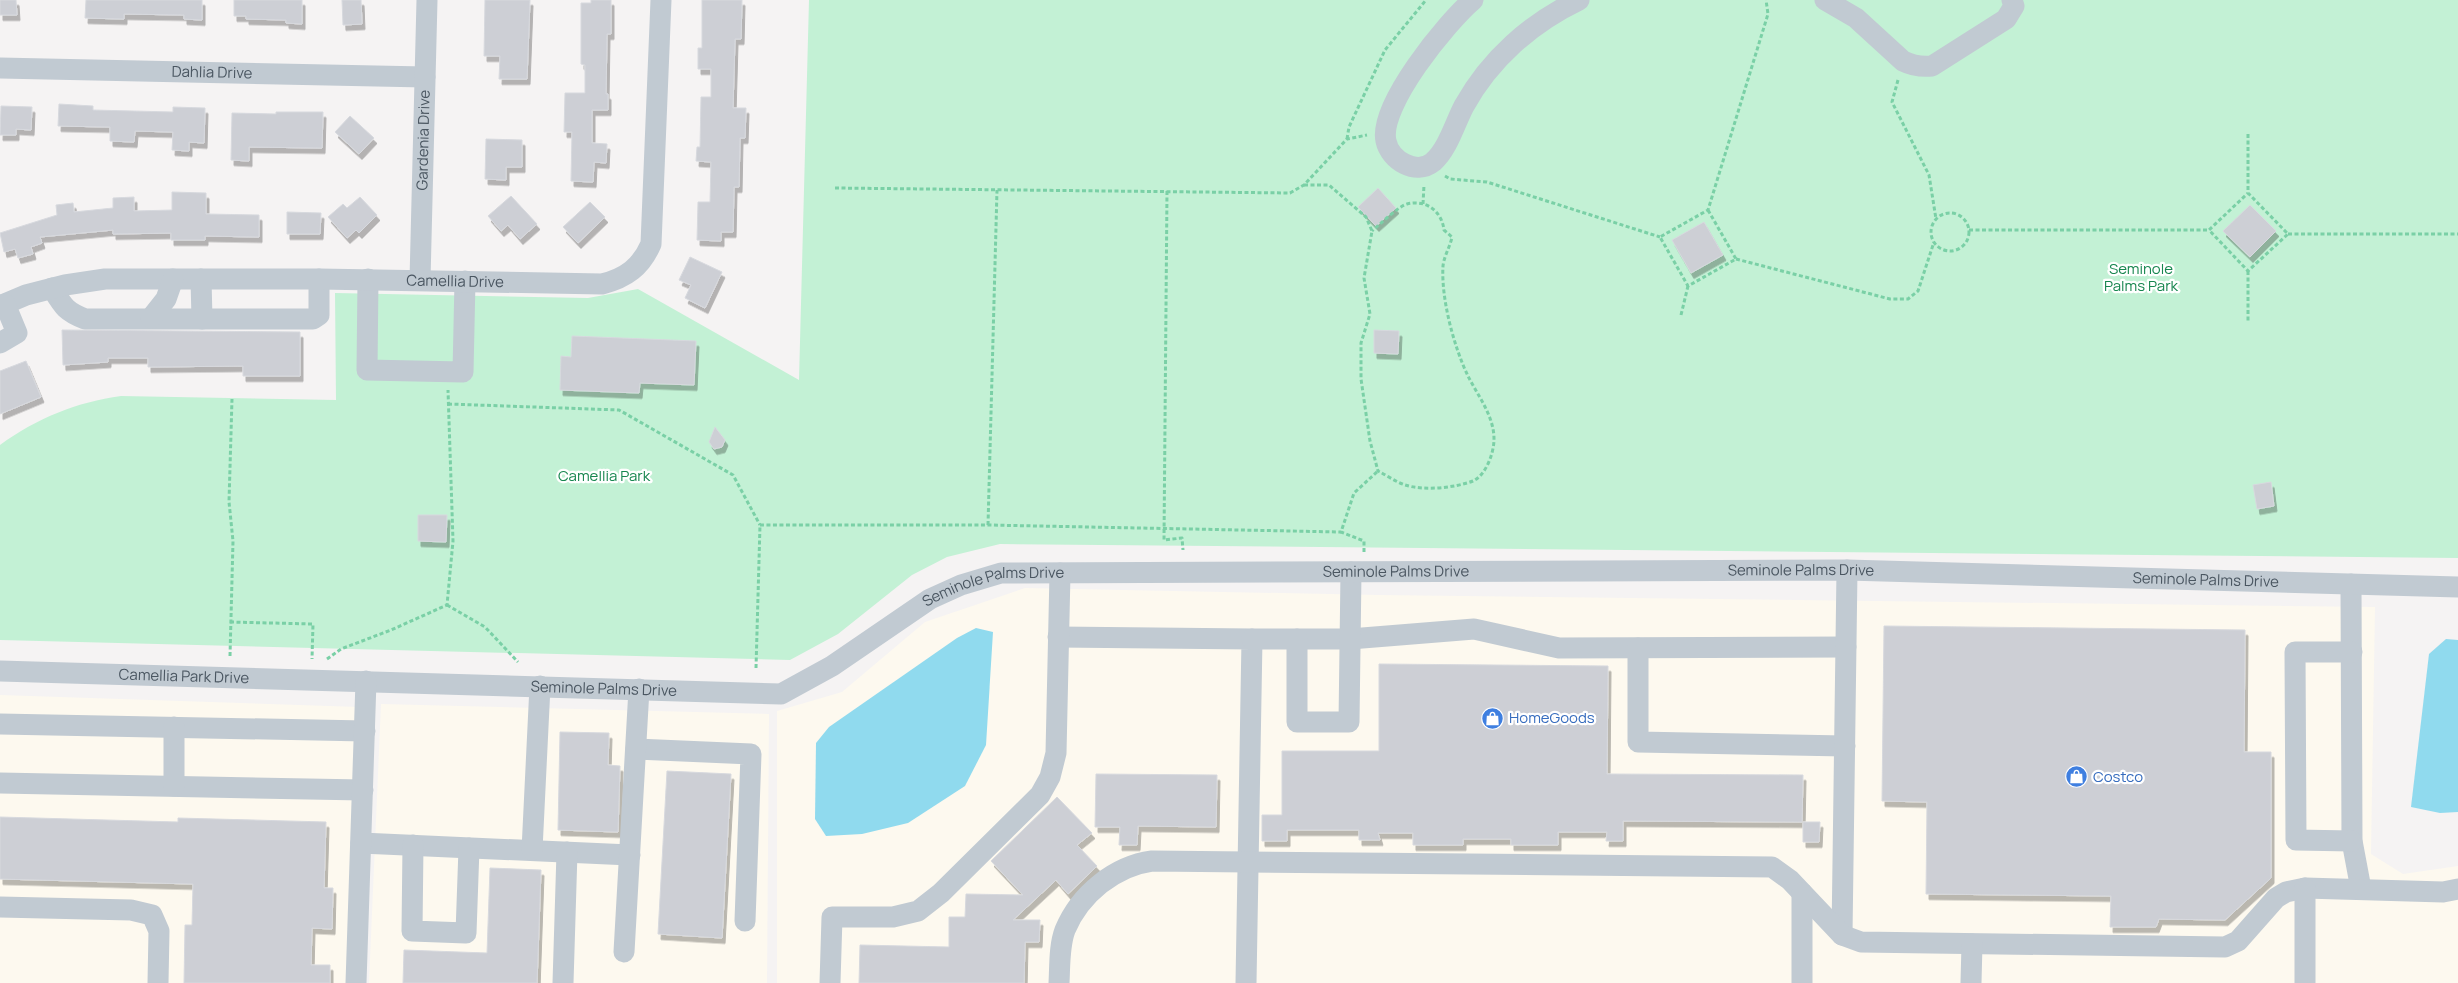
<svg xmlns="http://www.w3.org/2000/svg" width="2458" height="983" font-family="Manrope,sans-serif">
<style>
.commercial{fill:#fdf9ef}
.green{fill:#c3f1d5}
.water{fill:#90daee}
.building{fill:#cdcfd5;stroke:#d7d9de;filter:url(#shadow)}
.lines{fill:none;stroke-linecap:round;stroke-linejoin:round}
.path{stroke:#7ad0a6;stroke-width:3;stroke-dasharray:4 2.5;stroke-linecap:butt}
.minor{stroke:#c1cad2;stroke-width:21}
.labels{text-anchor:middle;stroke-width:4.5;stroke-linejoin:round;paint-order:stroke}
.street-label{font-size:15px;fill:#4a5661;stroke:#fff}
.park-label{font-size:15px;fill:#17864f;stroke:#fff}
.shop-label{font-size:15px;fill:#366cbe;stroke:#fff;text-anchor:start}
</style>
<defs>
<filter id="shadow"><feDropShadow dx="3" dy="5.5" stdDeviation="0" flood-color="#0004"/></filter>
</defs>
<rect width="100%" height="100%" fill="#f5f3f3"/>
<g class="commercial">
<polygon points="1025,588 1378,595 2375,607 2371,854 2403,874 2458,866 2458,983 777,983 777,711 842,692 925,622"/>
<polygon points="0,695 359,707 347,983 0,983"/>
<polygon points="381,704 769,714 767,983 369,983"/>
</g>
<path class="green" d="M809 0H2458V558L1000 544 947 557 912 575 838 634 790 660 0 640V445C37 418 77 402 121 396L336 400 335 293 588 298 638 289 799 380Z"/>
<g class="water">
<polygon points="976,628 993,632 986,745 965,786 908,823 862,834 826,836 815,819 816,743 829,727 957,638"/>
<polygon points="2446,639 2458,640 2458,812 2440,813 2411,807 2429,654"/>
</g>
<g class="building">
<polygon points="0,0 16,0 17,15 0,15"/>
<polygon points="86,0 202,0 202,20 184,19 184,15 124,14 124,19 85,18"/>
<polygon points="234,0 302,0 302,24 286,23 286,20 246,19 246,16 234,16"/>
<polygon points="342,0 361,0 362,24 343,25"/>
<polygon points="485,0 530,0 527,79 499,79 500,56 484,56"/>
<polygon points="591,0 611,0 611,34 607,34 606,94 608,94 608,110 592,110 592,143 607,144 606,163 594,162 593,182 571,181 572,132 564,132 565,93 585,93 585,65 581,64 581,3 591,3"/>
<polygon points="702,0 742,0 741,39 735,39 733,108 746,108 745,138 740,138 739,187 734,187 733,232 721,232 721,241 697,240 698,202 710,202 711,162 696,161 697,147 700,147 701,97 711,97 711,69 698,69 698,48 702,48"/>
<polygon points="59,104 93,106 93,110 173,112 173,107 205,108 204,143 189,142 189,151 172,150 173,132 135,131 134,142 110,141 110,127 58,126"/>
<polygon points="1,106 32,107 31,130 16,129 16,135 0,135"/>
<polygon points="276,112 323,112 322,148 249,147 249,161 231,160 232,113 276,114"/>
<polygon points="350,116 374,138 359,154 335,132"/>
<polygon points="486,139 522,140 522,167 506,167 506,180 485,179"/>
<polygon points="1378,188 1396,208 1376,226 1358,207"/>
<polygon points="172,192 206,193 206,214 259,215 259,237 205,236 205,240 171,240 171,233 113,234 113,230 40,237 42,243 31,247 33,254 18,258 15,249 4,252 0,233 57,215 56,205 73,203 74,212 113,208 113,198 134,197 134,211 172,210"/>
<polygon points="511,196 537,224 520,239 508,225 501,231 488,216"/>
<polygon points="360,197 377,215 359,233 356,230 347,238 328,217 343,204 347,208"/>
<polygon points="590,202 605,217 578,243 563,227"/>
<polygon points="2250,205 2276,231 2250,257 2223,231"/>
<polygon points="287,212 321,213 320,234 287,234"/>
<polygon points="1704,222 1723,255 1691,273 1672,240"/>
<polygon points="690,257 722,272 705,308 685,298 691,285 679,280"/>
<polygon points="62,330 300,332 300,376 243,376 243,366 148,367 148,358 108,358 108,362 63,365"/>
<polygon points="1374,330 1399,331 1398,354 1374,353"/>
<polygon points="572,336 696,341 694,385 640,383 639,393 560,390 561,356 571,357"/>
<polygon points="26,361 41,397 0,414 0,371"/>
<polygon points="715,427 725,440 722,447 714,449 709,442"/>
<polygon points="2271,482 2274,506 2257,509 2253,485"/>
<polygon points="418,515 447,515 446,542 418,541"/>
<polygon points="1884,626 2245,630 2244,752 2271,752 2271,878 2225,920 2159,919 2156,927 2110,927 2111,896 1926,894 1927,802 1882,801"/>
<polygon points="1379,664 1608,666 1607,774 1803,775 1802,822 1623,821 1623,841 1606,841 1607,832 1558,832 1558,845 1511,845 1511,839 1463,839 1463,845 1413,845 1413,833 1378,833 1380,840 1359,840 1359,830 1287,830 1287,841 1262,841 1262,815 1282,815 1282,751 1379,751"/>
<polygon points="560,732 609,733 608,765 620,766 618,832 558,830"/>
<polygon points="667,771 731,774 722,938 658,934"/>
<polygon points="1096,774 1217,775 1216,827 1138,826 1137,845 1119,845 1120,827 1095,827"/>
<polygon points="1057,797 1092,833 1077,845 1097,866 1068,894 1056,880 1013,920 1040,920 1039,942 1025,942 1024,983 859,983 860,945 949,947 949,917 965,917 966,894 1023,895 991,861"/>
<polygon points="0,817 178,822 178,818 326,822 324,888 333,888 332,929 312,928 311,965 330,965 330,983 184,983 185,925 192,925 193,884 0,879"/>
<polygon points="1803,822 1820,822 1819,842 1803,842"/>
<polygon points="490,868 541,870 537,983 403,983 404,950 487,953"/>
</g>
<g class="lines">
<g class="path">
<polyline points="1898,80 1892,102 1929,175 1936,219"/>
<polyline points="2248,134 2248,193 2288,234 2248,271 2209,230 2248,193"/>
<polyline points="1347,139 1349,127 1385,50 1426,0"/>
<polyline points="1445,176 1450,179 1487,182 1660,237"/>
<path d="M1304 185H1329L1366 217 1372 231 1364 278 1370 314 1361 343V379L1370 441 1378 471C1386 475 1396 482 1405 485 1424 491 1454 488 1473 481 1486 475 1494 453 1494 439 1494 416 1478 396 1468 376 1454 347 1441 299 1443 266 1444 256 1450 247 1452 237L1444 230C1442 212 1427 199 1407 204 1399 206 1380 224 1372 231"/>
<polyline points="835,188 1290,193 1304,185 1347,139 1367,135"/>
<polyline points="1167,191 1164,540 1182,538 1183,550"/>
<polyline points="1423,204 1424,185"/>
<polyline points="1708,210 1736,259 1688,286 1660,237 1708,210 1768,14 1766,0"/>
<circle cx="1950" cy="232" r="19"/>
<polyline points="1969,230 2209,230"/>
<polyline points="2288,234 2458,234"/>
<polyline points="1736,259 1890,299 1908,299 1918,291 1934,242"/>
<polyline points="2248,271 2248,322"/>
<polyline points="1681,315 1688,286"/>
<polyline points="448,404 619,410 733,475 760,525"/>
<polyline points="988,525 997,190"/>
<polyline points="1364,552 1364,541 1341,532 1354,493 1378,471"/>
<polyline points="447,605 485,627 518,662"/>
<polyline points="230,622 313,624 312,659"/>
<polyline points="230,656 233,541 229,502 232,399"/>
<polyline points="327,659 341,649 391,630 447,605 453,541 448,390"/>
<polyline points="756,668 760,525 988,525 1341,532"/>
</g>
<g class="minor">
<path d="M1473 0C1447 22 1378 106 1386 141 1390 160 1416 176 1433 162 1448 149 1455 123 1464 106 1490 59 1531 23 1579 0"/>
<path d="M1825 0 1856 18 1903 61C1913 66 1922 67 1932 66L2006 19 2014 6 2012 0"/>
<path id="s1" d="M0 68 425 77"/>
<polyline points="201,279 202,319"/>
<polyline points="368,279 367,370 463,372 465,281"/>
<path id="s2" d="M420 280 427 0"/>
<path d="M52 288C63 306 65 311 85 319H313L319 315V279"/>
<path id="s3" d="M0 306 26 295 65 285 105 279H319L602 284C626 278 641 267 651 244L661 0"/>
<polyline points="151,318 166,299 173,279"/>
<polyline points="0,343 17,333 5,304"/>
<polyline points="2351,584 2352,841 2361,889"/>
<polyline points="1058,637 1252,639 1246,983"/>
<polyline points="1252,639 1350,639 1474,629 1559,648 1846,647"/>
<polyline points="1297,639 1297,722 1349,722 1351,572"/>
<polyline points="1638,648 1638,742 1845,746"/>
<polyline points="2352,652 2295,652 2296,840 2352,841"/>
<path id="s4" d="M0 671 781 694 832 666 930 599 961 585 1001 573 1847 570 2458 587"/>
<polyline points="0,724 365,731"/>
<polyline points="636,749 751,754 745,921"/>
<polyline points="0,783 363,790"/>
<polyline points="174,786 174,727"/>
<polyline points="361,843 630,855"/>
<polyline points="413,845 412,931 466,933 469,848"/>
<polyline points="532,850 540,686"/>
<polyline points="0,907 131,910 152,915 159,931 158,983"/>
<polyline points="1842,935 1847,570"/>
<polyline points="624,952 639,689"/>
<polyline points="356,983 366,681"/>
<polyline points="563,983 567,852"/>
<polyline points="830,983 832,917 893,917 918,911 941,893 1040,795 1050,777 1056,753 1060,573"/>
<path d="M1059 983C1060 965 1059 946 1065 930 1080 894 1115 866 1152 861L1772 867 1790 880 1842 935 1861 942 2225 947 2238 941 2276 898 2286 892 2305 888 2443 892 2458 889"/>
<polyline points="1802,983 1802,893"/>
<polyline points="1971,983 1972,944"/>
<polyline points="2305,983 2305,888"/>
</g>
</g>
<defs>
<symbol id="shop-disc" viewBox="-11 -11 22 22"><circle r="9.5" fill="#3f7fe0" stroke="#fff"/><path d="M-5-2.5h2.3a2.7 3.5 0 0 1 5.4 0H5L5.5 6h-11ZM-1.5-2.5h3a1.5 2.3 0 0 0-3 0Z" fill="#fff"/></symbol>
</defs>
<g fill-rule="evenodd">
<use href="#shop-disc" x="1480" y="706" width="25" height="25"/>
<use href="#shop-disc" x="2064" y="764" width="25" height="25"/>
</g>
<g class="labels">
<g class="street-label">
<text dy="5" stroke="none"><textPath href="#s1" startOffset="212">Dahlia Drive</textPath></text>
<text dy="5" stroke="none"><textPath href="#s2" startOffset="140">Gardenia Drive</textPath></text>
<text dy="5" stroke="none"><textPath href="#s3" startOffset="459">Camellia Drive</textPath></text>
<text dy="5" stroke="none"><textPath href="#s4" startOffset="1834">Seminole Palms Drive</textPath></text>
<text dy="5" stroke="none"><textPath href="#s4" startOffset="1429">Seminole Palms Drive</textPath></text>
<text dy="5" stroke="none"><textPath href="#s4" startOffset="2239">Seminole Palms Drive</textPath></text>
<text dy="5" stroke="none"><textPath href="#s4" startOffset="1024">Seminole Palms Drive</textPath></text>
<text dy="5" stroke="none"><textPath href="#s4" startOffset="184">Camellia Park Drive</textPath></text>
<text dy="5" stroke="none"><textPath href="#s4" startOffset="604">Seminole Palms Drive</textPath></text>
</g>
<g class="park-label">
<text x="2141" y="274">Seminole<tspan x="2141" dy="17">Palms Park</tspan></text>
<text x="604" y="481">Camellia Park</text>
</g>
<g class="shop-label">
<text x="1509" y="723">HomeGoods</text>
<text x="2093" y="782">Costco</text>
</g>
</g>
</svg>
